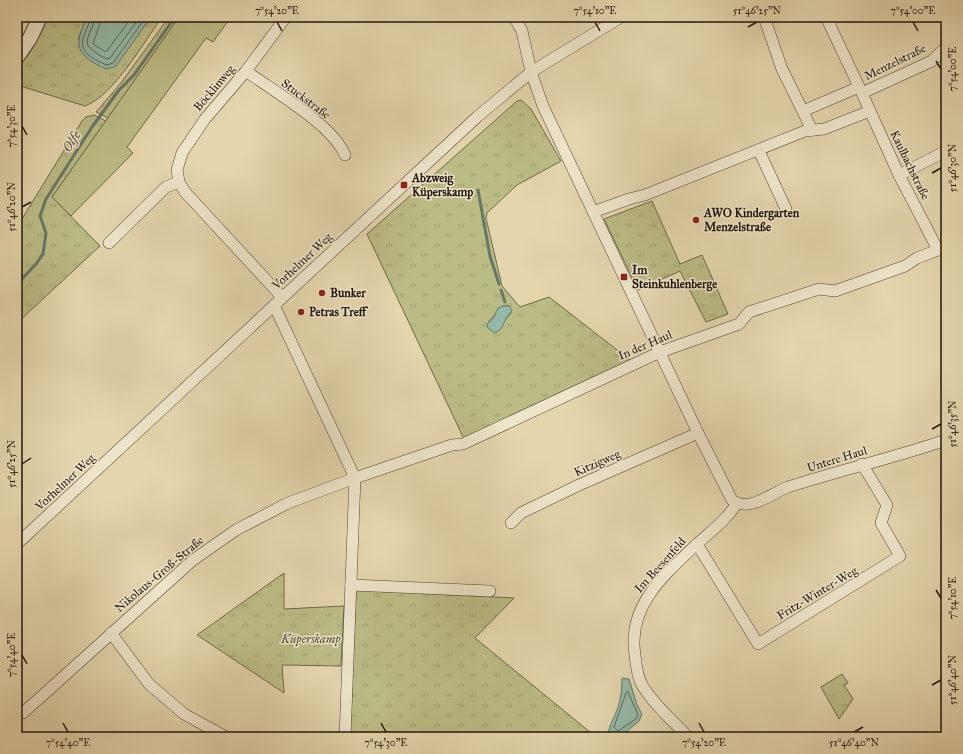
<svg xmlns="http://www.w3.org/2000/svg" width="963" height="754" font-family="'IM FELL Great Primer',serif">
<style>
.grass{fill:url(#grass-tufts);stroke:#6e6849;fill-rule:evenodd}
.garden{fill:#bbbb85;stroke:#6e6849}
.water{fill:#95b9a8;stroke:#67776a}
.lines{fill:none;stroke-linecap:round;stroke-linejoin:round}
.shore{stroke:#5b675a;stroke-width:1}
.stream{stroke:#67776a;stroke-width:3}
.minor-casing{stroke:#524535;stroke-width:12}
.tertiary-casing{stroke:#524535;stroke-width:16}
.minor{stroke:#ede4ca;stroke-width:11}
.tertiary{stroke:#ede4ca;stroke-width:14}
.ticks{fill:none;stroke:#21150d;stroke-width:1.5}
.poi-dot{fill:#8f2418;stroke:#ede4ca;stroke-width:1.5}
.labels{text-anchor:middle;stroke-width:3;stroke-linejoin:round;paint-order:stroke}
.street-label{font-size:12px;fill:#21150d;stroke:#ede4ca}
.poi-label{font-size:12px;font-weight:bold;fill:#21150d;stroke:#ede4ca;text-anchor:start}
.park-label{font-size:12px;font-style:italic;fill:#4f4731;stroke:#ede4ca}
.water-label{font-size:13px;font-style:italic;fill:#4a4e43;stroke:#ede4ca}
.neatline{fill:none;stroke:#21150d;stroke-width:1.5}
.ticks-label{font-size:10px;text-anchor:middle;fill:#21150d}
</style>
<defs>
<pattern id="grass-tufts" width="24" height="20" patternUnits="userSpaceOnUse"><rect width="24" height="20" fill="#bbbb85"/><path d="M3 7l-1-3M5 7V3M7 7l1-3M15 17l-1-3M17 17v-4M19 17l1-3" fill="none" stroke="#a0a072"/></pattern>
</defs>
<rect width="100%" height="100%" fill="#e4d5ad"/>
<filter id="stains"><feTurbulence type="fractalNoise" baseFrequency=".005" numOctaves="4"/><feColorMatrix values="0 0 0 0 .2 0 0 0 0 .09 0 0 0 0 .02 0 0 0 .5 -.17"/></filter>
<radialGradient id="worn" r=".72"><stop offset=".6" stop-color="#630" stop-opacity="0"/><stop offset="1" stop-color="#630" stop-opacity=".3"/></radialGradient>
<g class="grass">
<path d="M48 17H87L78 39 115 66 151 17H162C144 42 114 95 85 106L17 85V67C32 54 40 35 48 17Z"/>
<polygon points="169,17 179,17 108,118 96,112 120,84"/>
<path d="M521 100 531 109 561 161 517 185 487 213 486 218 502 286 520 307 549 297 630 360 464 439 367 234 517 101ZM503 306H509L511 313 506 319 488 328 489 321Z"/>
<polygon points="94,115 106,121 52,197 100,246 17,323 17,227 82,121 86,117"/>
<polygon points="652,201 680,264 702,255 728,314 706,322 680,271 638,290 604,219"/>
<polygon points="284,573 284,609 344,606 341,666 282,665 284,693 197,635"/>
<polygon points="356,590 514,598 475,638 596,737 350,737"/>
<polygon points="842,674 848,683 844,685 853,699 839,719 821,687"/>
</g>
<polygon class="garden" points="179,17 231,17 213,42 206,38 127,147 133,153 71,216 52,197"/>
<g class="water">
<path d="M87 17H151L115 67 106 69C76 55 73 47 87 17Z"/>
<polygon points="503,306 509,306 512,311 507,317 501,329 495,333 488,328 487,324 493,319 498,308"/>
<path d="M622 678 629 679 637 705 642 714 639 721 620 737 614 733 610 737 608 735C609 725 615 717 618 707 621 698 622 689 622 678Z"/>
</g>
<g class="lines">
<g class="shore">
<path d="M91 17C90 24 85 31 83 38 79 53 95 60 107 65L113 63 146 17"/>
<polyline points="96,17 87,40 88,46 99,55 107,59 110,58 140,17"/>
<polyline points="102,17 93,44 106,52 132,17"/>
<polygon points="628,692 638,715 636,719 618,731 614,727 626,693"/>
</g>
<g class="stream">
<polyline points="478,190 490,256 499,284"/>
<polyline points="17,287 19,282 36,264 43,254 46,233 40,216 46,199 92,127 119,90 134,75 175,17"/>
<polyline points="501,290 505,302"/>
</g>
<defs>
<g id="minor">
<path d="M514 17 522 31 531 72 543 106 698 433 732 500C749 513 772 493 788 487 840 470 894 458 946 440"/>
<polyline points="764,17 782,69 812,130"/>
<polyline points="826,17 862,93"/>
<path d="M246 71C273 91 332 124 345 155"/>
<polyline points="803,111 859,87"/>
<polyline points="870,111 899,175 938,250"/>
<polyline points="759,151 786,209"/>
<polyline points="899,175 946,151"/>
<polyline points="593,212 629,199 645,195 805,131 824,129 870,111 862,93 932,61 946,47"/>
<polyline points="109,243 166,187 179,182"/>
<polyline points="282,297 185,192 179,182 177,170 182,153 205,119 246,71 286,17"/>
<polyline points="274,305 355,478 345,737"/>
<polyline points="511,523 521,513 579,485 698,433"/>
<polyline points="17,544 477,117 531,72 621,17"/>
<polyline points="697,544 758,644 900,556 881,523 887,505 862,464"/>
<polyline points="351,585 490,591"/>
<polyline points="111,633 149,684 184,714 226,737"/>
<polyline points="23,713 193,560 236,530 288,503 355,478 452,445 463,444 660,352 739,324 749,312 819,289 835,291 905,266 917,258 946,247"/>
<path d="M688 737C672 720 654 705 642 685 637 676 636 665 635 655 627 606 664 575 697 544 711 531 726 521 737 503"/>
</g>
<polyline id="tertiary" points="17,57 30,38 40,17"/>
</defs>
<use href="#minor" class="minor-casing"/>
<use href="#tertiary" class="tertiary-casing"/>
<use href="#minor" class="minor"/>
<use href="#tertiary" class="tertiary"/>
</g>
<path class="ticks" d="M277 22 282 31M595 22 600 31M913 22 918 31M748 27 757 22M936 61 941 69M22 126 27 135M932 173 941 168M22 207 31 202M932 429 941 424M22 464 31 458M936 590 941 598M22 655 27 664M932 685 941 680M63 723 68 732M381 723 386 732M699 723 704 732M854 732 863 727"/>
<g class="poi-dot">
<rect x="400" y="181" width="8" height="8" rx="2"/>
<circle cx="696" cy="220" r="4"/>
<rect x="620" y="273" width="8" height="8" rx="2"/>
<circle cx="322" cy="293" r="4"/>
<circle cx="301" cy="312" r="4"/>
</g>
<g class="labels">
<g class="street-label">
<text transform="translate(895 62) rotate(-26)" y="4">Menzelstraße</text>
<text transform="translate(214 88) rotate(-50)" y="4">Böcklinweg</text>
<text transform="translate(306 99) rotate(37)" y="4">Stuckstraße</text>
<text transform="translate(910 165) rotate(64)" y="4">Kaulbachstraße</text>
<text transform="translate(302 261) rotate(-43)" y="4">Vorhelmer Weg</text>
<text transform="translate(645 345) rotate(-23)" y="4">In der Haul</text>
<text transform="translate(837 459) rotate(-17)" y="4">Untere Haul</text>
<text transform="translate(597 463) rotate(-24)" y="4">Kitzigweg</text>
<text transform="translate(65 482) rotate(-43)" y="4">Vorhelmer Weg</text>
<text transform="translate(660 565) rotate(-48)" y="4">Im Beesenfeld</text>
<text transform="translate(159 574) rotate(-40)" y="4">Nikolaus-Groß-Straße</text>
<text transform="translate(817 593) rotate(-31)" y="4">Fritz-Winter-Weg</text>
</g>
<g class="poi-label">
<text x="412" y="182">Abzweig<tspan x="412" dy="14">Küperskamp</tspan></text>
<text x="704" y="217">AWO Kindergarten<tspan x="704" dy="14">Menzelstraße</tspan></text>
<text x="632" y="274">Im<tspan x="632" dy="14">Steinkuhlenberge</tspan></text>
<text x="330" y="297">Bunker</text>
<text x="309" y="316">Petras Treff</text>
</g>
<g class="park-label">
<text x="311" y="643">Küperskamp</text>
</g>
<g class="water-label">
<text transform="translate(71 141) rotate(-57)" y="5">Olfe</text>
</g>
</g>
<rect width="963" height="754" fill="none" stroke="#e4d5ad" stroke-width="44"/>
<rect x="22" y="22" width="919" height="710" class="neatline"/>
<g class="ticks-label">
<text x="277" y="14">7°54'20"E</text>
<text x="595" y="14">7°54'10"E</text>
<text x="757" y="14">51°46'25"N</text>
<text x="913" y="14">7°54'00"E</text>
<text transform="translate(952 69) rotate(-90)" y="4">7°54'00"E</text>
<text transform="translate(11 126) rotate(-90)" y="4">7°54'30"E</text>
<text transform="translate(952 168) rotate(-90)" y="4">51°46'30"N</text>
<text transform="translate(11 207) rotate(-90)" y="4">51°46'20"N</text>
<text transform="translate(952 424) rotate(-90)" y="4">51°46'35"N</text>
<text transform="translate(11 464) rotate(-90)" y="4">51°46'25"N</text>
<text transform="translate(952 598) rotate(-90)" y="4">7°54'10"E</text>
<text transform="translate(11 655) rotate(-90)" y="4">7°54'40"E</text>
<text transform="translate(952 680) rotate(-90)" y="4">51°46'40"N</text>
<text x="68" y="746">7°54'40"E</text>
<text x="386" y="746">7°54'30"E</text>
<text x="704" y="746">7°54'20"E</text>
<text x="854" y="746">51°46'40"N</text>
</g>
<rect width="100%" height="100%" filter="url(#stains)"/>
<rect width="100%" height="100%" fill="url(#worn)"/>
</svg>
